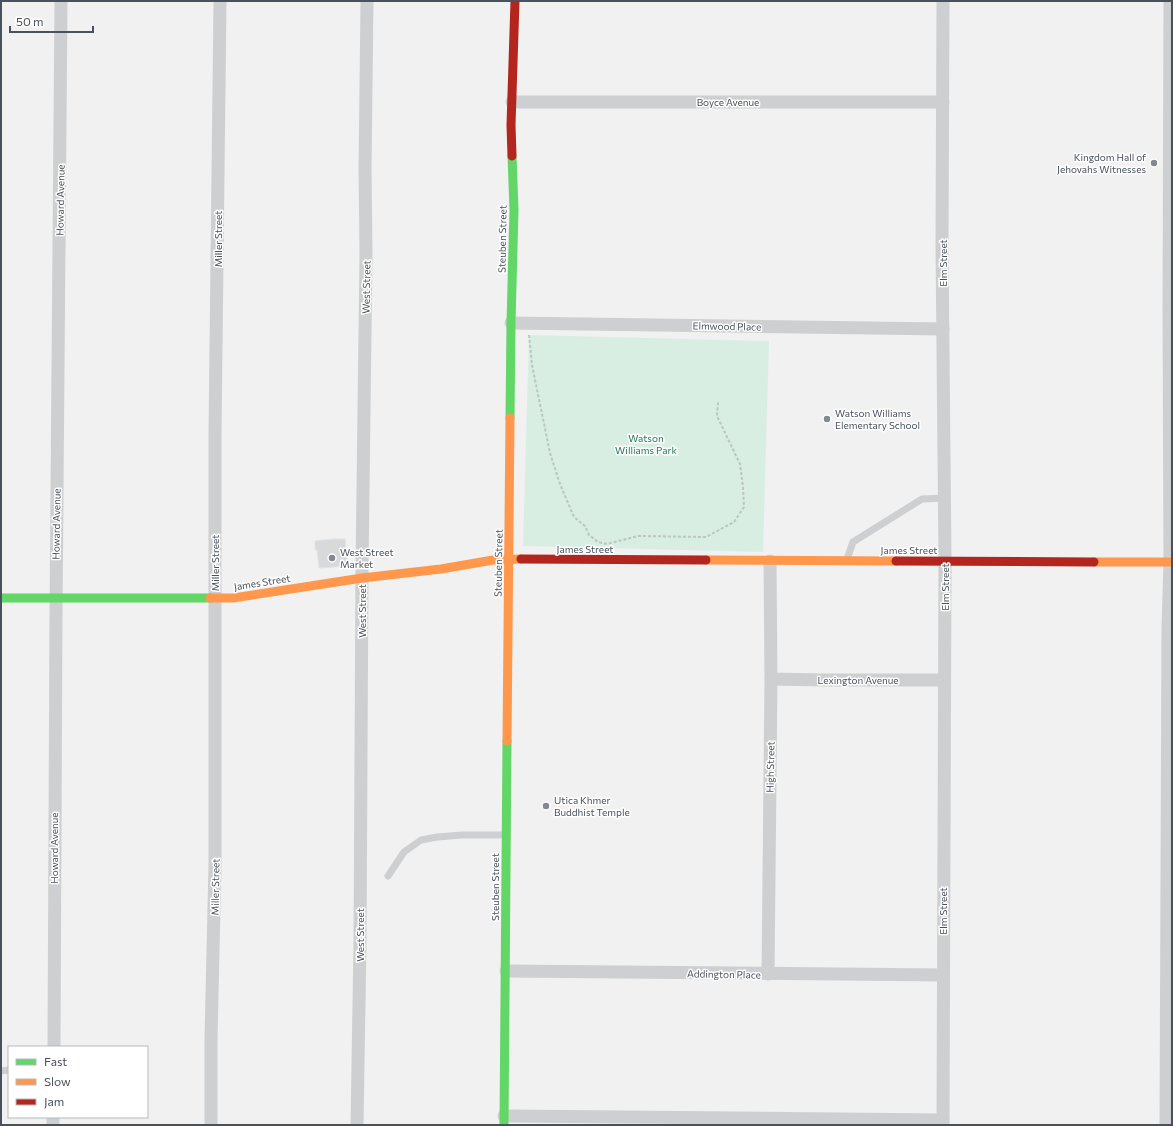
<svg xmlns="http://www.w3.org/2000/svg" width="1173" height="1126" font-family="Commissioner,sans-serif">
<style>
.green{fill:#d8eee3}
.building{fill:#d8d9db;stroke:#e2e3e4}
.lines{fill:none;stroke-linecap:round;stroke-linejoin:round}
.path{stroke:#bbc5c3;stroke-width:2;stroke-dasharray:3 2;stroke-linecap:butt}
.lane{stroke:#cdcfd1;stroke-width:7}
.street{stroke:#cdcfd1;stroke-width:13}
.fast{stroke:#63d668;stroke-width:9}
.slow{stroke:#ff974d;stroke-width:9}
.jam{stroke:#b3261e;stroke-width:9}
.poi-dot{fill:#848990;stroke:#fff;stroke-width:1.5}
.labels{text-anchor:middle;stroke-width:3;stroke-linejoin:round;paint-order:stroke}
.street-label{font-size:10px;fill:#49515c;stroke:#fff}
.poi-label{font-size:10px;fill:#49515c;stroke:#fff;text-anchor:start}
.park-label{font-size:10px;fill:#207757;stroke:#fff}
</style>
<rect width="100%" height="100%" fill="#f1f1f1"/>
<polygon class="green" points="529,335 769,341 763,552 523,546"/>
<polygon class="building" points="333,539 345,539 348,566 319,568 317,550 315,550 315,541"/>
<g class="lines">
<polyline class="path" points="529,335 532,365 550,453 560,484 574,517 585,526 589,535 598,542 607,544 638,536 706,537 734,522 744,507 743,487 740,464 717,416 718,402"/>
<g class="lane">
<polyline points="847,559 853,542 922,499 945,498"/>
<polyline points="388,876 404,852 421,840 437,837 462,835 506,835"/>
<polyline points="1,1071 9,1070"/>
</g>
<g class="street">
<polyline points="512,102 943,102"/>
<polyline points="511,323 943,329"/>
<polyline points="771,679 825,680 944,680"/>
<polyline points="506,971 943,975"/>
<polyline points="768,974 771,679 770,561"/>
<polyline points="54,1047 56,614 61,1"/>
<polyline points="504,1116 943,1120"/>
<polyline points="53,1125 53,1117"/>
<polyline points="211,1125 211,1038 215,864 215,433 220,1"/>
<polyline points="357,1125 360,943 362,570 366,254 365,169 367,1"/>
<polyline points="943,1125 945,561 942,244 943,1"/>
<polyline points="1166,1125 1168,627 1170,562 1169,312 1170,1"/>
</g>
<g class="fast">
<polyline points="510,418 511,323 514,210 512,156"/>
<polyline points="1,598 210,598"/>
<polyline points="504,1125 507,741"/>
</g>
<g class="slow">
<polyline points="706,560 896,561"/>
<polyline points="1094,562 1172,562"/>
<polyline points="210,598 233,598 362,578 441,569 493,560 521,559"/>
<polyline points="507,741 510,418"/>
</g>
<g class="jam">
<polyline points="512,156 511,125 515,1"/>
<polyline points="521,559 706,560"/>
<polyline points="896,561 1094,562"/>
</g>
</g>
<g class="poi-dot">
<circle cx="1154" cy="163" r="4"/>
<circle cx="827" cy="419" r="4"/>
<circle cx="332" cy="558" r="4"/>
<circle cx="546" cy="806" r="4"/>
</g>
<g class="labels">
<g class="street-label">
<text x="728" y="106">Boyce Avenue</text>
<text transform="translate(60 200) rotate(-89)" y="4">Howard Avenue</text>
<text transform="translate(218 239) rotate(-90)" y="4">Miller Street</text>
<text transform="translate(502 239) rotate(-89)" y="4">Steuben Street</text>
<text transform="translate(943 263) rotate(-90)" y="4">Elm Street</text>
<text transform="translate(366 287) rotate(-89)" y="4">West Street</text>
<text transform="translate(727 326) rotate(1)" y="4">Elmwood Place</text>
<text transform="translate(56 524) rotate(-89)" y="4">Howard Avenue</text>
<text x="585" y="553">James Street</text>
<text x="909" y="554">James Street</text>
<text transform="translate(215 563) rotate(-90)" y="4">Miller Street</text>
<text transform="translate(498 563) rotate(-89)" y="4">Steuben Street</text>
<text transform="translate(262 582) rotate(-9)" y="4">James Street</text>
<text transform="translate(945 587) rotate(-90)" y="4">Elm Street</text>
<text transform="translate(362 611) rotate(-90)" y="4">West Street</text>
<text x="858" y="684">Lexington Avenue</text>
<text transform="translate(770 767) rotate(-89)" y="4">High Street</text>
<text transform="translate(54 848) rotate(-90)" y="4">Howard Avenue</text>
<text transform="translate(215 887) rotate(-89)" y="4">Miller Street</text>
<text transform="translate(495 887) rotate(-90)" y="4">Steuben Street</text>
<text transform="translate(943 911) rotate(-90)" y="4">Elm Street</text>
<text transform="translate(360 935) rotate(-90)" y="4">West Street</text>
<text transform="translate(724 974) rotate(1)" y="4">Addington Place</text>
</g>
<g class="poi-label">
<text x="1146" y="161" text-anchor="end">Kingdom Hall of<tspan x="1146" dy="12">Jehovahs Witnesses</tspan></text>
<text x="835" y="417">Watson Williams<tspan x="835" dy="12">Elementary School</tspan></text>
<text x="340" y="556">West Street<tspan x="340" dy="12">Market</tspan></text>
<text x="554" y="804">Utica Khmer<tspan x="554" dy="12">Buddhist Temple</tspan></text>
</g>
<g class="park-label">
<text x="646" y="442">Watson<tspan x="646" dy="12">Williams Park</tspan></text>
</g>
</g>
<rect width="1173" height="1126" fill="none" stroke="#49515c" stroke-width="4"/>
<rect x="8" y="1046" width="140" height="72" fill="#ffffff" stroke="#b6b9be"/>
<rect x="16" y="1059" width="20" height="6" fill="#63d668" stroke="#b6b9be"/>
<text x="44" y="1066" font-size="12" fill="#49515c">Fast</text>
<rect x="16" y="1079" width="20" height="6" fill="#ff974d" stroke="#b6b9be"/>
<text x="44" y="1086" font-size="12" fill="#49515c">Slow</text>
<rect x="16" y="1099" width="20" height="6" fill="#b3261e" stroke="#b6b9be"/>
<text x="44" y="1106" font-size="12" fill="#49515c">Jam</text>
<path d="M10 26v6h83v-6" fill="none" stroke="#49515c" stroke-width="2"/>
<text x="16" y="26" font-size="12" fill="#49515c" stroke="#ffffff" stroke-width="3" paint-order="stroke">50 m</text>
</svg>
